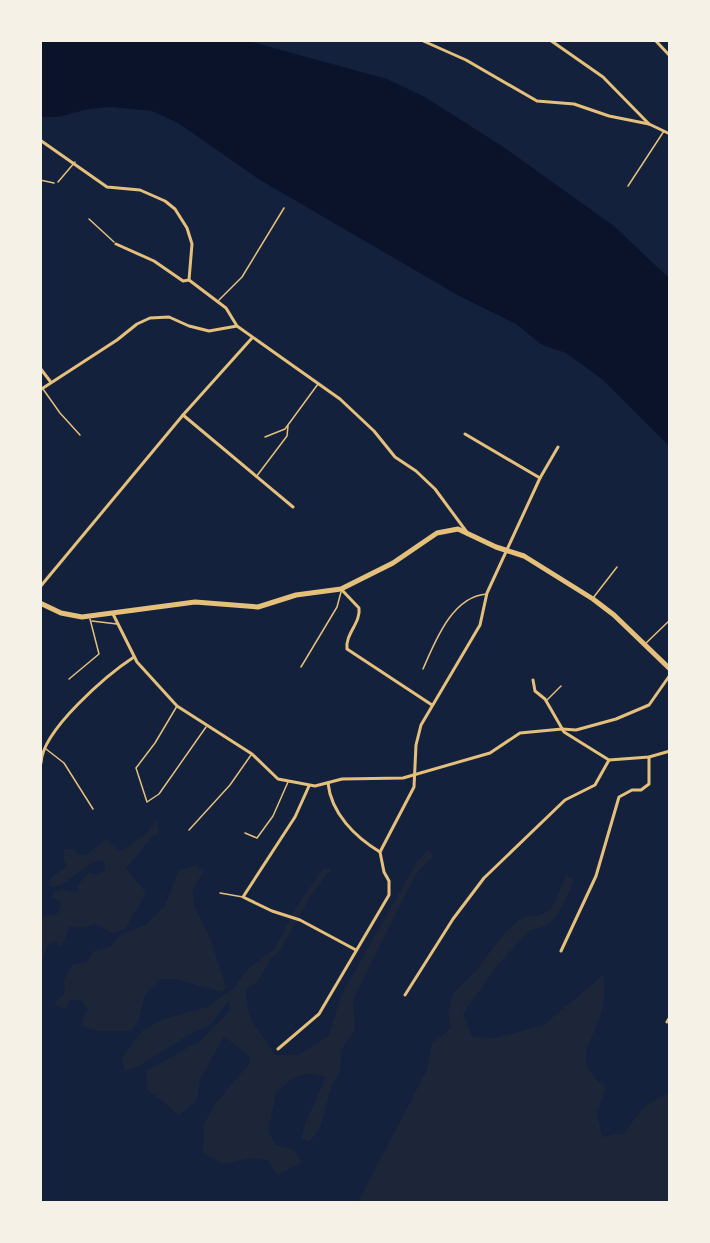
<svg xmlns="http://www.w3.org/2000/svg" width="710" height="1243" font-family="'Nunito Sans',sans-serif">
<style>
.green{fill:#1d2539}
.water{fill:#0b132b}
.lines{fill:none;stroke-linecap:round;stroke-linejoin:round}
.path{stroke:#e5c07b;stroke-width:1.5}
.service{stroke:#e5c07b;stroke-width:1.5}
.minor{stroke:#e5c07b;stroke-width:3}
.primary{stroke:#e5c07b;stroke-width:5}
</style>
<rect width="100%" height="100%" fill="#14213d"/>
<g class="green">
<polygon points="157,820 159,835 154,835 126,868 146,893 125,929 112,933 96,924 83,928 70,926 61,948 56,941 49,943 41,963 41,920 45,916 57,914 61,908 60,902 52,897 53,893 62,889 77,893 79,884 89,872 97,875 105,870 105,862 95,861 61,885 53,888 49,885 50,878 67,867 63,858 64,849 72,849 78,854 86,855 106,839 119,852 145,835"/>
<path d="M429 850 433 856 419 870 405 895 353 1000 355 1029 341 1050 340 1072 332 1085 320 1128 310 1142 302 1138C305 1116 319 1099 325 1077L310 1073 294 1077 276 1093 268 1131 275 1145 292 1149 302 1162 277 1175 268 1160 251 1158 223 1164 203 1153 204 1124 215 1104 250 1063 249 1056 224 1036 200 1079 197 1100 179 1115 147 1089 146 1071 200 1041 231 1010 228 1001 210 1025 190 1034 137 1067 125 1071 121 1059 143 1030 163 1019 208 1007 235 987 246 971 275 948 298 904 324 868 331 869 312 894 279 952 270 960 258 981 246 990C246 1025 259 1028 275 1055H298L329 1036 341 996 418 860Z"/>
<polygon points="196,865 203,872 193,889 194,906 210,938 226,987 222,992 175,979 160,979 145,994 138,1022 131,1031 99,1031 84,1027 81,1022 88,1010 82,1001 72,999 65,1009 54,1004 65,993 64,980 72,965 87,962 94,951 111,946 121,934 146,925 164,907 179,870"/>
<path d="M566 875 574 880C563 903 558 928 530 930L501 961 463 1013 472 1037 495 1038 544 1025 604 974C604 985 605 1000 602 1011 592 1046 569 1058 606 1088L597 1112 602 1137 624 1133 645 1106 669 1093V1202H358L427 1070 432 1044 451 1028C448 1017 448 1002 455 992 460 985 469 979 475 972 489 956 514 909 539 916L552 908Z"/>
</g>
<polygon class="water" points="41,40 249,41 387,79 425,97 505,148 614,226 669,278 669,446 603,380 566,353 542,345 516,324 461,297 260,180 178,123 152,111 110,107 89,109 58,117 41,117"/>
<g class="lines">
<g class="path">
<polyline points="40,180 54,183"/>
<polyline points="89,219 114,242"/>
<polyline points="219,300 242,277 284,208"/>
</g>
<g class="service">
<polyline points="58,182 75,162"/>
<polyline points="628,186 664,131"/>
<polyline points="43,389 60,413 80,435"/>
<polyline points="265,437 285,429 318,384"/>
<polyline points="256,477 287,436 288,426"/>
<polyline points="593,598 617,567"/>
<polyline points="92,621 117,624"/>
<polyline points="645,644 670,620"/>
<polyline points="301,667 337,607 341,592"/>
<path d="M423 669C435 642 452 596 487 594"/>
<polyline points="69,679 99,654 90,619"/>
<polyline points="547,700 561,686"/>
<polyline points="177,706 155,743 136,768 147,802 159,794 206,727"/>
<polyline points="46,749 64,763 93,809"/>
<polyline points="189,830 230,785 251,755"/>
<polyline points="245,833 257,838 273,816 288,782"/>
<polyline points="220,893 243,897"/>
</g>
<g class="minor">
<polyline points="421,40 466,60 537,101 574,104 609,116 649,124"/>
<polyline points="550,40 603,77 649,124 670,134"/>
<polyline points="655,40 670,56"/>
<polyline points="40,140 107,187 140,190 165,201 175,209 187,228 192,244 189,280 226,308 237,326 340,399 374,431 395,457 416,471 435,489 466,531"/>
<polyline points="116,244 154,261 183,281 189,280"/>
<polyline points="40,368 50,381"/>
<polyline points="40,390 117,340 137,324 150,318 169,317 189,326 209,331 237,326"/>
<polyline points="183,415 293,507"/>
<polyline points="465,434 540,478"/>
<polyline points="40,587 183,415 252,338"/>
<path d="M341 589 359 608C361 623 345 634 347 649L432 705"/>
<polyline points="113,614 137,662 177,706 252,754 278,779 315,786 342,779 403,778 490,753 520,733 562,729 576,730 616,719 649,705 670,675"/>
<polyline points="533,680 535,691 545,699 564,732 609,760 649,757 670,751"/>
<path d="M41 763C42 730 108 674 134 657"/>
<path d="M328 783C331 813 355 837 380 852"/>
<polyline points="309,786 295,817 243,897 272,911 300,920 356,950"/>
<polyline points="561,951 596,876 619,797 632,790 641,790 649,784 649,757"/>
<polyline points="405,995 453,919 484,878 565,800 595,785 609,760"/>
<polyline points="667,1022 670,1017"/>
<polyline points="278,1049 319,1014 389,895 389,881 384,872 380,852 414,787 416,745 421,725 480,625 487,593 540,478 558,447"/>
</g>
<polyline class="primary" points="40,603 61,613 82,617 195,602 258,607 296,595 341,589 393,563 437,533 458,529 496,547 524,556 593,599 614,615 670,669"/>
</g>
<rect width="710" height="1243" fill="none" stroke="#f6f1e7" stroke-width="84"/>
</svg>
